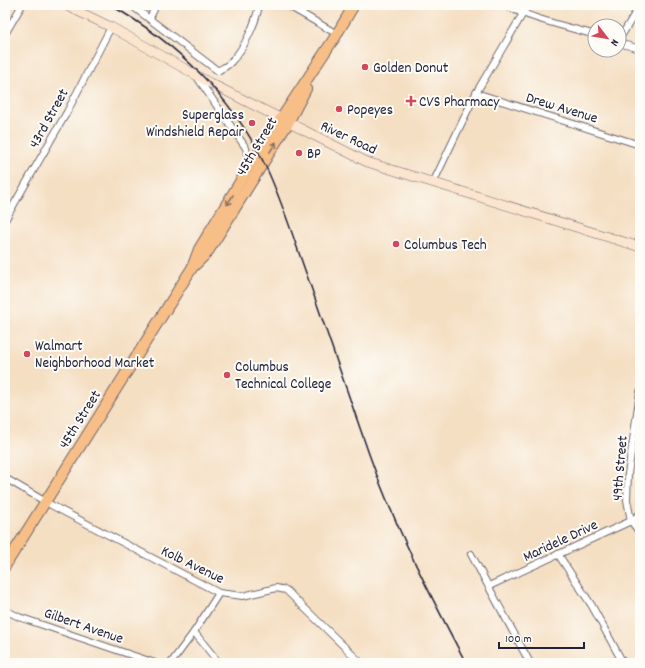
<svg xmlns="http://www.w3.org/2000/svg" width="645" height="668" font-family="Dekko,sans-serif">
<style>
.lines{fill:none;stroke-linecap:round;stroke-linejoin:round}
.minor-casing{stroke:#6c646b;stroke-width:8}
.secondary-casing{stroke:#6c646b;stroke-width:10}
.primary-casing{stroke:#6c646b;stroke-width:12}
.minor{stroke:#fff;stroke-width:6}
.secondary{stroke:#fce5cf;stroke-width:9}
.primary{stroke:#f7be87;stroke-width:10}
.rail{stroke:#22223b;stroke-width:1.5}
.oneway{stroke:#8c7061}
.poi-dot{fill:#d1495b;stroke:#fdfcf7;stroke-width:1.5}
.labels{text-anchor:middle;stroke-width:4;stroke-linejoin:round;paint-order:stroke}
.poi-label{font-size:15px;fill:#22223b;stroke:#fdfcf7;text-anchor:start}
.street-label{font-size:15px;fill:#22223b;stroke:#fdfcf7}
</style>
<rect width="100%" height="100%" fill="#fdfcf7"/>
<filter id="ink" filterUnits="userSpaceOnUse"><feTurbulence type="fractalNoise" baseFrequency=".025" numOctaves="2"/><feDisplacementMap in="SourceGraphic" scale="8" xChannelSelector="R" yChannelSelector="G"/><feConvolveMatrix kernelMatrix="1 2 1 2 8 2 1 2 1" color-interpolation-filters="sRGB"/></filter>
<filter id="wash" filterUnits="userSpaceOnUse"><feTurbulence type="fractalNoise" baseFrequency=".012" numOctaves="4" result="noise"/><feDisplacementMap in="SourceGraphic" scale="16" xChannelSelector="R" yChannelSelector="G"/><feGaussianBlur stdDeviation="0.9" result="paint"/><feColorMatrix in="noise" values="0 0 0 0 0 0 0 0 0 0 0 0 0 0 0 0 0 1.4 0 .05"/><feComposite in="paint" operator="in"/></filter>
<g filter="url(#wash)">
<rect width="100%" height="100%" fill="#f5dfc3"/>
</g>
<g filter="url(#ink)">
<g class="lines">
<defs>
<g id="minor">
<path d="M131 5 218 71C222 68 228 66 231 62 244 49 256 23 259 5"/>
<polyline points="287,5 337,34"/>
<path d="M504 5C532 19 565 26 595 35"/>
<polyline points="150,18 156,5"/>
<polyline points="5,34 22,5"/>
<polyline points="619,40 640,5"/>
<polyline points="619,43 640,49"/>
<polyline points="197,77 246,148 249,167"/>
<polyline points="476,93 640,145"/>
<polyline points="433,183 476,93 528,5"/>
<polyline points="5,220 67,112 111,27"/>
<polyline points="637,246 640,237"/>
<polyline points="640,392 628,474 627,500 631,521 640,533"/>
<polyline points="5,478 51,505 219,593 243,596 276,588 286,590 361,663"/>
<polyline points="471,554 530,663"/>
<polyline points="558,554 592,606 623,663"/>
<polyline points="489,586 631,521 640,514"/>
<polyline points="5,610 19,617 155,663"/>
<polyline points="194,632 219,663"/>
<polyline points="171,663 194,632 219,593"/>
</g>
<polyline id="secondary" points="65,5 111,27 210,83 367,162 640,247"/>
<g id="primary">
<polyline points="334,39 354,5"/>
<polyline points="194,266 207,253 288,123 306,89"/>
<polyline points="5,566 192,268 199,249 249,167 337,34"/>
</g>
</defs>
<use href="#minor" class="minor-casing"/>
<use href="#secondary" class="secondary-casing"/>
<use href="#primary" class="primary-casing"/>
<use href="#minor" class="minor"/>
<use href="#secondary" class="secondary"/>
<use href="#primary" class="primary"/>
<path class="rail" d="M110 5C178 43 234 99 267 169 284 206 296 246 310 284 330 341 349 398 369 454 395 527 430 595 466 663"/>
</g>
<defs><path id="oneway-shaft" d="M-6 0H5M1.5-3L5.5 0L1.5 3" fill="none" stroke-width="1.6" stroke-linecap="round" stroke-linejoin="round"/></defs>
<g class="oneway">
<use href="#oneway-shaft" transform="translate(273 147) rotate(-58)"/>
<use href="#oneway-shaft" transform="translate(230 200) rotate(121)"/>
</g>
</g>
<g class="poi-dot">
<circle cx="365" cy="67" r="4"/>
<path d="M409 95h4v4h4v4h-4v4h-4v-4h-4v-4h4z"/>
<circle cx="339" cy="109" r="4"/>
<circle cx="252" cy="123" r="4"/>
<circle cx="299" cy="153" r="4"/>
<circle cx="396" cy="244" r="4"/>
<circle cx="27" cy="354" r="4"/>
<circle cx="227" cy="375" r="4"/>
</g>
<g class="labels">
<g class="poi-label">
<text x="373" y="72">Golden Donut</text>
<text x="419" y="106">CVS Pharmacy</text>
<text x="347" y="114">Popeyes</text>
<text x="244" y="119" text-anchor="end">Superglass<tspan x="244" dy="17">Windshield Repair</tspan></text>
<text x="307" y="158">BP</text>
<text x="404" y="249">Columbus Tech</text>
<text x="35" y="350">Walmart<tspan x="35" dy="17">Neighborhood Market</tspan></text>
<text x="235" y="371">Columbus<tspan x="235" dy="17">Technical College</tspan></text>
</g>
<g class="street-label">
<text transform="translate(562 107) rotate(17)" y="5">Drew Avenue</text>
<text transform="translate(48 118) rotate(-61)" y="5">43rd Street</text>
<text transform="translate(349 137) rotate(25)" y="5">River Road</text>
<text transform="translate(256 146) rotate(-59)" y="5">45th Street</text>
<text transform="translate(79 419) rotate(-58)" y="5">45th Street</text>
<text transform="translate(619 468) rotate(-85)" y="5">49th Street</text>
<text transform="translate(560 540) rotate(-25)" y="5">Maridele Drive</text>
<text transform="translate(193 564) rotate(26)" y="5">Kolb Avenue</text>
<text transform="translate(84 625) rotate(19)" y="5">Gilbert Avenue</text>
</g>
</g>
<rect width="645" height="668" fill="none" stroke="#fdfcf7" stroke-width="20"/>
<g transform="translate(607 38) rotate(121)"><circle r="19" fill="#fdfcf7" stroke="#a5a5ac"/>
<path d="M0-3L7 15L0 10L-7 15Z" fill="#d1495b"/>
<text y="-6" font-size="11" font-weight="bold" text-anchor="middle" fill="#22223b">N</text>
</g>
<path d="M499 642v6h85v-6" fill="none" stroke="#22223b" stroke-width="2"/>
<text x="505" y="642" font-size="12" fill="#22223b" stroke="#fdfcf7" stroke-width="3" paint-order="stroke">100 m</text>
</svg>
